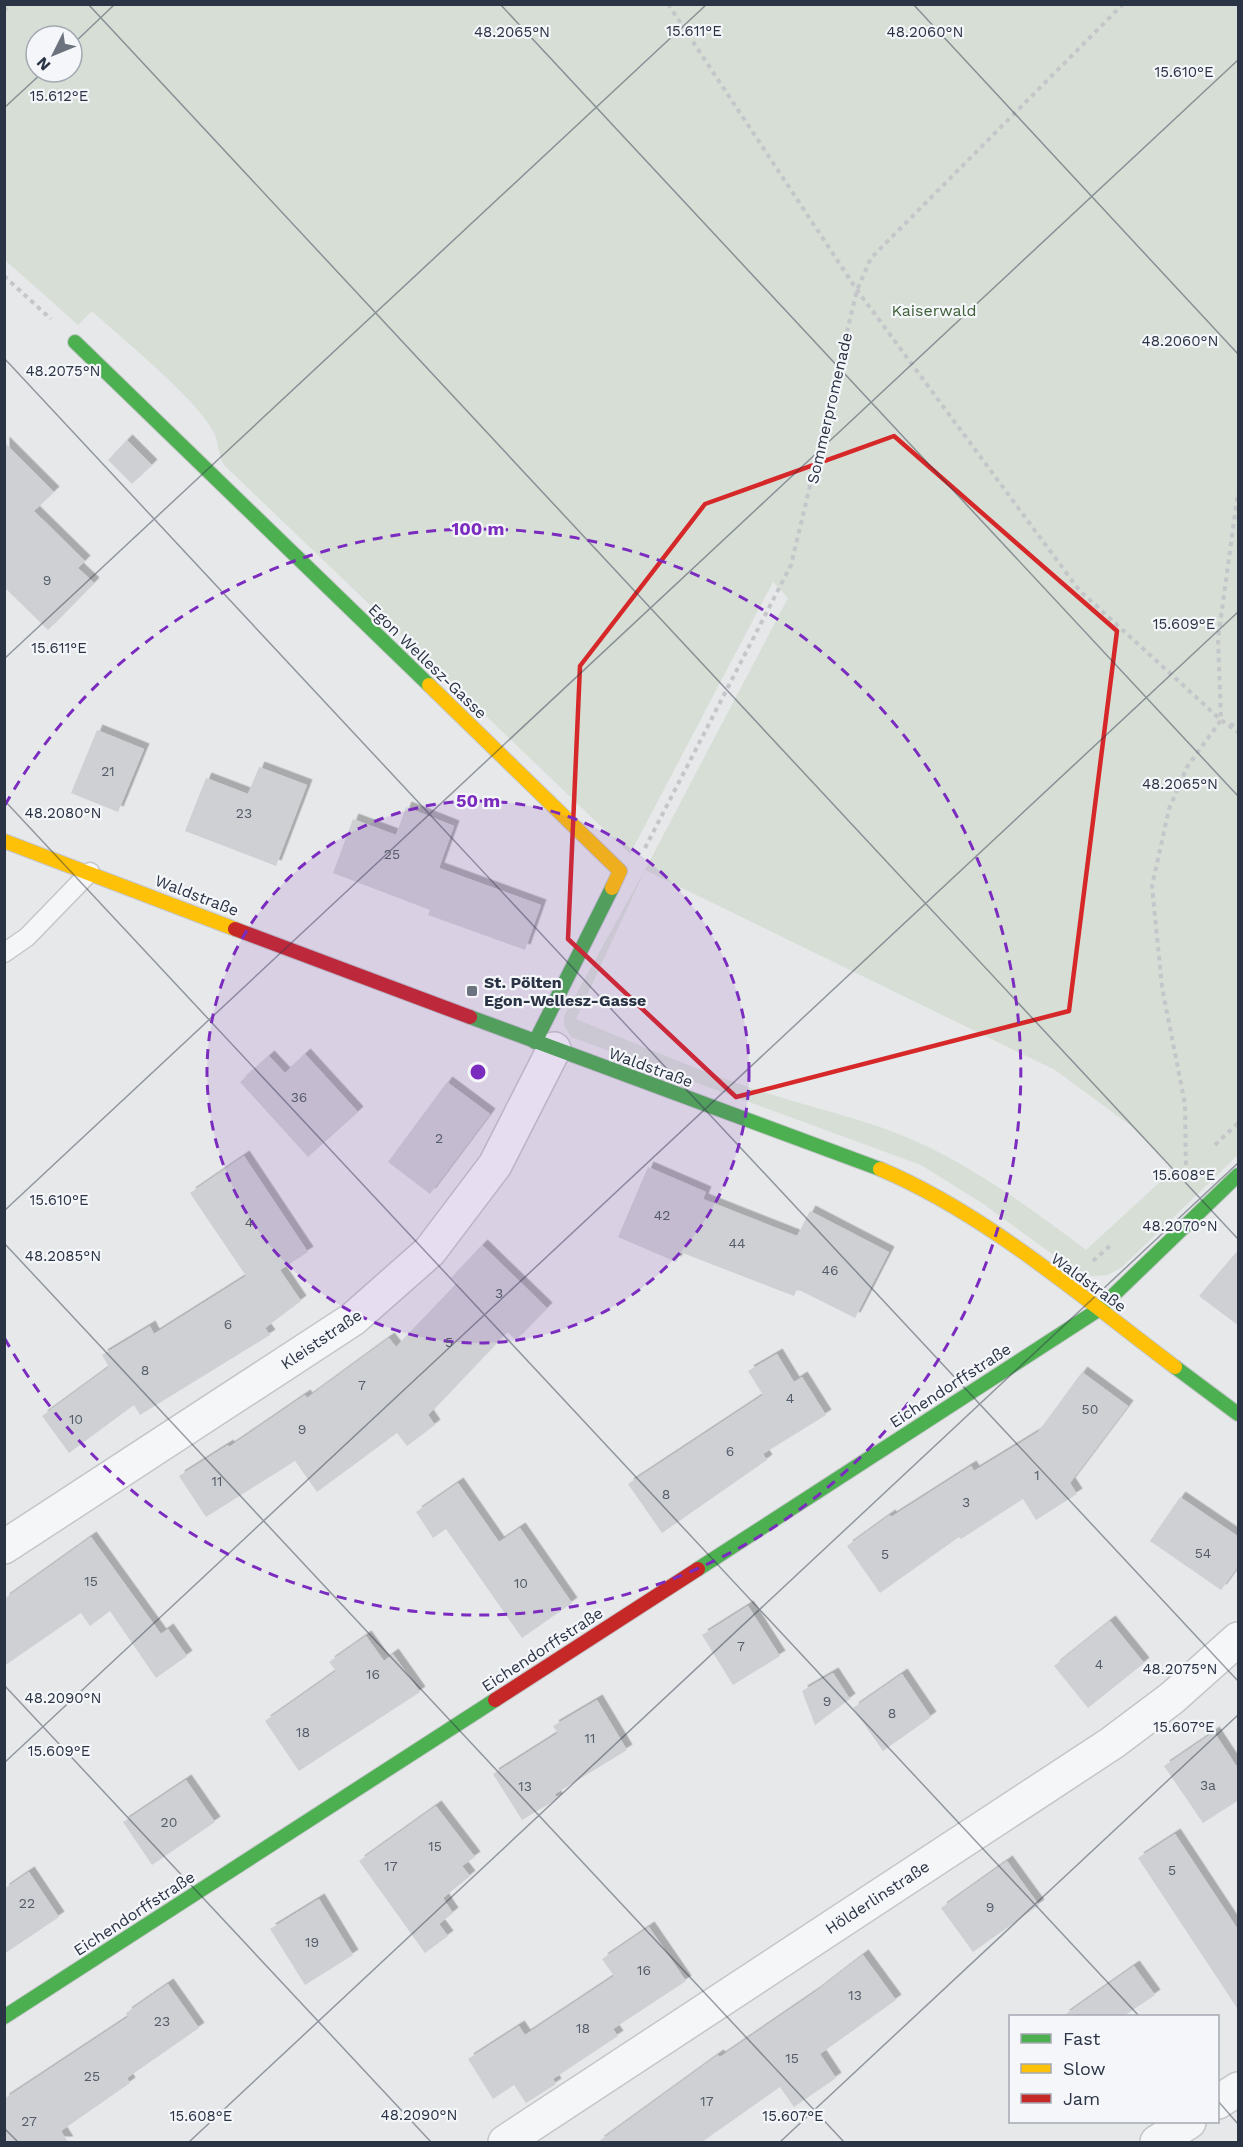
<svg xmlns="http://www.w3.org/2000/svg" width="1243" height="2147" font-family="'Work Sans',sans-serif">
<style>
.green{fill:#d6ded6;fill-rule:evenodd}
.building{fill:#ced0d3;filter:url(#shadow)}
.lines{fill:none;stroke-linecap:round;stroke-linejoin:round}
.lane-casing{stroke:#c4c6c8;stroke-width:21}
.street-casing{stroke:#c4c6c8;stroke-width:36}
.fast-casing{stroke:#c4c6c8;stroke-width:16}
.slow-casing{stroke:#c4c6c8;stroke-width:16}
.jam-casing{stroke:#c4c6c8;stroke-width:16}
.path{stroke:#c5c6ca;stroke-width:4;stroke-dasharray:4.5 4.5;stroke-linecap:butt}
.lane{stroke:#f5f6f7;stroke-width:18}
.street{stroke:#f5f6f7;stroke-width:33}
.fast{stroke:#4caf50;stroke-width:14}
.slow{stroke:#ffc107;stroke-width:14}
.jam{stroke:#c62828;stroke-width:14}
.marked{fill:none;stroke:#d62828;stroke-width:4.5;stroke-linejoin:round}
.ticks{fill:none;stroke:#2b3445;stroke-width:1.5;stroke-opacity:0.45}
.ring{fill:none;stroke:#7b2cbf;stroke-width:3;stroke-dasharray:10 8}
.poi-dot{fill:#6c737f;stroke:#f4f6f9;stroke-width:2}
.labels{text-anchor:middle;stroke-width:4.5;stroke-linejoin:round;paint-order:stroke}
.number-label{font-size:14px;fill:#545c69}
.park-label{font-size:16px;fill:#3f6138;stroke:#f4f6f9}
.street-label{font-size:16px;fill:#2b3445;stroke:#f4f6f9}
.poi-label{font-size:16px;font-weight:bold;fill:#2b3445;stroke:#f4f6f9;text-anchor:start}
.ticks-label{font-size:15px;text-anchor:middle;fill:#2b3445;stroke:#f4f6f9;stroke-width:4.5;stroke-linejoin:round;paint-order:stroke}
.centre{fill:#7b2cbf;stroke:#f4f6f9;stroke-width:3}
.ring-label{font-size:18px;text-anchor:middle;font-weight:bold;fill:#7b2cbf;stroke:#f4f6f9;stroke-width:4.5;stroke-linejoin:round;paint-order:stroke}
</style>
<defs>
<filter id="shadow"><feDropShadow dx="5.5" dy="-5.5" stdDeviation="0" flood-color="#0004"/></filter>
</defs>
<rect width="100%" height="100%" fill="#e6e8ea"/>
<path class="green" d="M4 5H1238V1155L1122 1267 1108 1275 1092 1276 1074 1270 982 1203 921 1165 571 1037 564 1025V1016L645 870 788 598 773 582 630 854 224 465C218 454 219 446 215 435 201 402 121 338 92 311L78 325 5 260ZM36 36H72V72H36ZM645 870 1055 1070 1130 1125 1174 1169 1086 1250C1035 1211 981 1172 922 1144 875 1122 825 1111 776 1096 708 1075 642 1046 576 1019Z"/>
<g class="building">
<polygon points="127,440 152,465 132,484 108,460"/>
<polygon points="4,442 54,492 34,511 85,561 78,568 94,583 48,630 4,587"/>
<polygon points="97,730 144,749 118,812 71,793"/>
<polygon points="259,767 307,785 276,866 185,831 206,778 248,794"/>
<polygon points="406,807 454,826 439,868 541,905 525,950 428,915 430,910 333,873 353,819 396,835"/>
<polygon points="305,1054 358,1112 308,1157 240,1082 269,1056 285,1073"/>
<polygon points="447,1082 490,1114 430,1194 388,1162"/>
<polygon points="244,1156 308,1252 280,1270 301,1301 265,1328 270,1335 140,1415 134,1405 69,1453 42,1416 109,1367 102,1355 150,1326 154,1334 246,1276 190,1193"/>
<polygon points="648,1167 706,1192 703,1199 797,1236 810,1211 889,1252 855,1318 797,1289 794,1296 680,1252 676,1262 618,1237"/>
<polygon points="482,1245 547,1308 516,1340 507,1332 428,1415 435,1425 407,1446 397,1433 317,1492 295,1461 206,1517 179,1476 228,1445 229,1447 305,1395 307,1398 389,1338 396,1347 457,1283 451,1278"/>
<polygon points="1239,1249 1239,1326 1199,1296"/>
<polygon points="777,1354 794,1382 802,1377 826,1415 763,1454 767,1460 662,1533 628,1484 763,1395 748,1371"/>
<polygon points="1082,1372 1128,1406 1070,1483 1077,1494 1036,1520 1023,1499 961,1539 959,1537 880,1593 847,1546 890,1515 891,1517 971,1466 974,1471 1038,1432"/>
<polygon points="458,1483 499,1542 520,1528 572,1603 522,1638 446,1529 433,1538 416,1512"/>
<polygon points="1180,1497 1239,1537 1239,1565 1221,1590 1150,1541"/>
<polygon points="91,1537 161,1634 168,1629 187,1656 156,1678 110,1611 90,1626 81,1613 4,1666 4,1599"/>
<polygon points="748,1606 780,1656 733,1685 702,1635"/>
<polygon points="1110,1621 1144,1663 1088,1708 1054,1666"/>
<polygon points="366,1636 384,1661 393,1654 420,1692 299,1771 265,1721 336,1671 329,1662"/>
<polygon points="833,1673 850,1699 815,1725 802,1691"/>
<polygon points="902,1674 931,1717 883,1751 853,1708"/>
<polygon points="597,1700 627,1750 555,1794 557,1799 522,1820 493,1774 558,1733 553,1726"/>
<polygon points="1214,1732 1239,1770 1239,1800 1203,1823 1164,1766"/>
<polygon points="186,1780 215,1822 152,1865 123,1822"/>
<polygon points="436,1806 475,1857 462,1866 470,1876 443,1898 453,1913 439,1924 448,1936 425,1953 359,1861"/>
<polygon points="1175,1834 1239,1931 1239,2011 1138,1858"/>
<polygon points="1007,1861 1039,1905 973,1952 941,1908"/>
<polygon points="29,1872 59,1917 4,1954 4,1889"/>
<polygon points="319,1899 353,1955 305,1985 270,1929"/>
<polygon points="649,1927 686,1981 613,2029 618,2036 553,2079 556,2084 526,2103 514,2085 493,2099 468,2059 519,2026 525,2035 614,1976 602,1959"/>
<polygon points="863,1955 896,2000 820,2054 836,2078 794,2107 780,2087 702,2142 598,2142 718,2055 720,2057 815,1992"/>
<polygon points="1134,1966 1155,1995 1124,2016 1063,2016"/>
<polygon points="168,1984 199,2028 127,2078 130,2083 61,2131 68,2142 4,2142 4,2099 128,2017 126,2013"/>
</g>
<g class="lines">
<defs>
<polyline id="lane" points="4,953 27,937 90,872"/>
<g id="street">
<polyline points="4,1547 353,1319 430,1251 495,1165 554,1049"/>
<polyline points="1218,2102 1238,2089"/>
<polyline points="505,2142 1112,1743 1172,1698 1238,1639"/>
<polyline points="1157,2142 1189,2122"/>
</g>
<g id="fast">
<polyline points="75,342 429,685"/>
<polyline points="470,1017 880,1169"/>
<polyline points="535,1042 612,888"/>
<polyline points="1175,1367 1238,1414"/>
<polyline points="698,1569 1098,1310 1238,1175"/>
<polyline points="4,2017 495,1700"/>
</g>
<g id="slow">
<polyline points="429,685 620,871 612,888"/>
<polyline points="4,841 235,929"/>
<path d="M880 1169C985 1213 1083 1298 1175 1367"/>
</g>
<g id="jam">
<polyline points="235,929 470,1017"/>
<polyline points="495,1700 698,1569"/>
</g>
</defs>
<use href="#lane" class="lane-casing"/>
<use href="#street" class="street-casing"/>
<use href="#fast" class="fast-casing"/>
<use href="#slow" class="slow-casing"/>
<use href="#jam" class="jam-casing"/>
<g class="path">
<polyline points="668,4 857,290 1079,590 1221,720 1238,732"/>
<polyline points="4,11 9,4"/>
<polyline points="4,276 51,319"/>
<polyline points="1230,724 1238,727"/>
<polyline points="645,848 791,565 857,290 871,258 1123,4"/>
<polyline points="1215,1145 1238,1123"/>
<polyline points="1186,1174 1185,1104 1162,987 1152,886 1169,809 1187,767 1221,720 1218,639 1238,492"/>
<polyline points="1093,1261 1112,1244"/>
</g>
<use href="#lane" class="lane"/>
<use href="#street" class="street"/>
<use href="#fast" class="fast"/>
<use href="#slow" class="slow"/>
<use href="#jam" class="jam"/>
</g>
<path class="marked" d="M894 436 1117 631 1069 1011 736 1097 568 939 580 666 705 504Z"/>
<path class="ticks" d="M88 4 1238 1239M500 4 1238 796M913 4 1238 354M72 45 115 4M4 108 43 72M4 358 1238 1681M4 659 707 4M4 800 1139 2016M4 1211 1238 60M4 1243 844 2142M4 1685 431 2142M4 1763 1238 612M1218 2101 1238 2124M4 2128 18 2142M189 2142 1238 1163M780 2142 1238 1715"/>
<circle cx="478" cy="1072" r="271" fill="#7b2cbf" fill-opacity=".12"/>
<g class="ring">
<circle cx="478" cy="1072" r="271"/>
<path d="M5 805A543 543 0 1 1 5 1339"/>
</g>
<rect class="poi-dot" x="466" y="985" width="12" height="12" rx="3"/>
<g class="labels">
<g class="number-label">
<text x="47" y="585">9</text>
<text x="108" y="776">21</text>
<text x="244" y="818">23</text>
<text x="392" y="859">25</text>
<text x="299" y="1102">36</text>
<text x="439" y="1143">2</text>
<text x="662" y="1220">42</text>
<text x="249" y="1227">4</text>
<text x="737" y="1248">44</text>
<text x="830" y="1275">46</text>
<text x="499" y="1298">3</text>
<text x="228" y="1329">6</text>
<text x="449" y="1347">5</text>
<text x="145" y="1375">8</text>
<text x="362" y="1390">7</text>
<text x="790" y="1403">4</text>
<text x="1090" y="1414">50</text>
<text x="76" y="1424">10</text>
<text x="302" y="1434">9</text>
<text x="730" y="1456">6</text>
<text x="1037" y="1480">1</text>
<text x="217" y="1486">11</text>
<text x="666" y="1499">8</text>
<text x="966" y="1507">3</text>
<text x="1203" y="1558">54</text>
<text x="885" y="1559">5</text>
<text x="91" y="1586">15</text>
<text x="521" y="1588">10</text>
<text x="741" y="1651">7</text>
<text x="1099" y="1669">4</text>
<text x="373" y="1679">16</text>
<text x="827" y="1706">9</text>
<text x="892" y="1718">8</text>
<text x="303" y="1737">18</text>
<text x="590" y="1743">11</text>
<text x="1208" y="1790">3a</text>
<text x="525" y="1791">13</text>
<text x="169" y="1827">20</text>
<text x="435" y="1851">15</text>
<text x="391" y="1871">17</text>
<text x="1172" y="1875">5</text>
<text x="27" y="1908">22</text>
<text x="990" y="1912">9</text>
<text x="312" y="1947">19</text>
<text x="644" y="1975">16</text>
<text x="855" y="2000">13</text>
<text x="162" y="2026">23</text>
<text x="583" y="2033">18</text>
<text x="792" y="2063">15</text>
<text x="92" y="2081">25</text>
<text x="707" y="2106">17</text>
<text x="29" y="2126">27</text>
</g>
<g class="park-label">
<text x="934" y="316">Kaiserwald</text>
</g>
<g class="street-label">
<text transform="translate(829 408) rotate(-77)" y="6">Sommerpromenade</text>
<text transform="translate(428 661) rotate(44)" y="6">Egon Wellesz-Gasse</text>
<text transform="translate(197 895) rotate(21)" y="6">Waldstraße</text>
<text transform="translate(651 1067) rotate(20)" y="6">Waldstraße</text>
<text transform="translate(1089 1282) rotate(36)" y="6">Waldstraße</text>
<text transform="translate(321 1339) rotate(-34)" y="6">Kleiststraße</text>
<text transform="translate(950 1385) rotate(-33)" y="6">Eichendorffstraße</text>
<text transform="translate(542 1649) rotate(-33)" y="6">Eichendorffstraße</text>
<text transform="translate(877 1897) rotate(-33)" y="6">Hölderlinstraße</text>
<text transform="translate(134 1913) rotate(-33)" y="6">Eichendorffstraße</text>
</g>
<g class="poi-label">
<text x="484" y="988">St. Pölten<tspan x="484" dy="18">Egon-Wellesz-Gasse</tspan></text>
</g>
</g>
<g class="ticks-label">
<text x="694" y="36">15.611°E</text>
<text x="925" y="37">48.2060°N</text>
<text x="512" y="37">48.2065°N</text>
<text x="1184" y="77">15.610°E</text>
<text x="59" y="101">15.612°E</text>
<text x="1180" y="346">48.2060°N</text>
<text x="63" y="376">48.2075°N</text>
<text x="1184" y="629">15.609°E</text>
<text x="59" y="653">15.611°E</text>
<text x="1180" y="789">48.2065°N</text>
<text x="63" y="818">48.2080°N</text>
<text x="1184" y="1180">15.608°E</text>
<text x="59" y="1205">15.610°E</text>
<text x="1180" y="1231">48.2070°N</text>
<text x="63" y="1261">48.2085°N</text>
<text x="1180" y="1674">48.2075°N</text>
<text x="63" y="1703">48.2090°N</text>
<text x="1184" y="1732">15.607°E</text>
<text x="59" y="1756">15.609°E</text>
<text x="419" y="2120">48.2090°N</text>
<text x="201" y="2121">15.608°E</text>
<text x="793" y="2121">15.607°E</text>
</g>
<circle cx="478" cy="1072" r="9" class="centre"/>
<g class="ring-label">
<text x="478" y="535">100 m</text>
<text x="478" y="807">50 m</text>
</g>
<rect width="1243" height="2147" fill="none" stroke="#2b3445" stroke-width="12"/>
<rect x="1009" y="2015" width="210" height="108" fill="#f4f6f9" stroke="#a4a8b1" stroke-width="1.5"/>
<rect x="1021" y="2034" width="30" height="9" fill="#4caf50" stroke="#a4a8b1" stroke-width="1.5"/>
<text x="1063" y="2045" font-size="18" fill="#2b3445">Fast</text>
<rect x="1021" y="2064" width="30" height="9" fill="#ffc107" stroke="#a4a8b1" stroke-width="1.5"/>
<text x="1063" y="2075" font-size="18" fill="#2b3445">Slow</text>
<rect x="1021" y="2094" width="30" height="9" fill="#c62828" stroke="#a4a8b1" stroke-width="1.5"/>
<text x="1063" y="2105" font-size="18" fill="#2b3445">Jam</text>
<g transform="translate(54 54) rotate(227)"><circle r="28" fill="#f4f6f9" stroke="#a4a8b1" stroke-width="1.5"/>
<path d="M0-4.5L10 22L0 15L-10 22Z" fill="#6c737f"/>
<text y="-9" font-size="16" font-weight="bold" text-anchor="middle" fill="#2b3445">N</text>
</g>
</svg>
